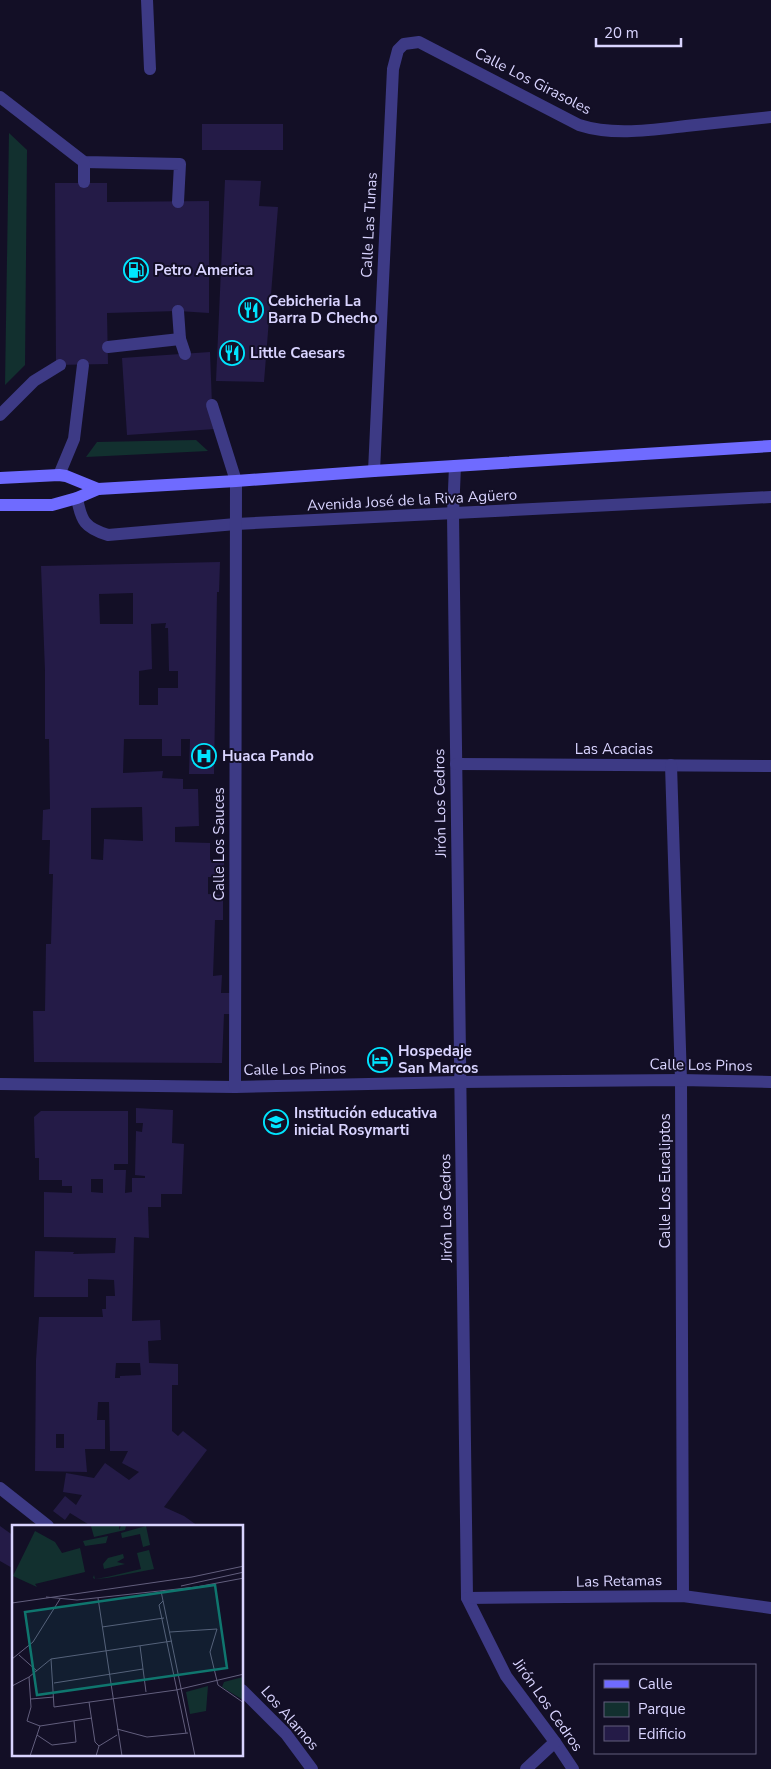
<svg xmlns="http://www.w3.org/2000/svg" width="771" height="1769" font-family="'Nunito Sans',sans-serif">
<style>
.green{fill:#12302f}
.building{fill:#241b47;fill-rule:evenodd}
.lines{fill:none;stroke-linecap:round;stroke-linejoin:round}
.lane{stroke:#3d3a85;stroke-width:12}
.street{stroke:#3d3a85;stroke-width:12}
.secondary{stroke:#6f6bff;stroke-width:12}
.labels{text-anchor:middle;stroke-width:4;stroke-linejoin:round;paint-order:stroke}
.street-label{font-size:15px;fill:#d9d4ff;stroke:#130f26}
.poi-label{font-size:15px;font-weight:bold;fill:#d9d4ff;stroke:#130f26;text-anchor:start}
.inset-road{fill:none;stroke:#625e7d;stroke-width:1}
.view{fill:#0f766e;fill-opacity:0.15;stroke:#0f766e;stroke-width:2.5}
.inset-edge{fill:none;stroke:#d9d4ff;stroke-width:2.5}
</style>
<rect width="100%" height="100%" fill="#130f26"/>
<g class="green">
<polygon points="9,133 27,150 25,365 5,385"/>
<polygon points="196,440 208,451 86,457 97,442"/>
</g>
<g class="building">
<rect x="202" y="124" width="81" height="26"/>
<polygon points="225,180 261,181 259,206 278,207 264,382 216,381"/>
<polygon points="55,183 107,183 107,202 209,201 209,313 178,311 107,313 108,364 56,365"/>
<polygon points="210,352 212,405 215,429 127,435 122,358"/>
<path d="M220 562 219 592H217L214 774H189L190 739H181V756H162V739H124L123 773 163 771 162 778 183 779V789H198L199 826 175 827V842L210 843V860H224V877H208V894L223 895V920H215L213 976 222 975 221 993H232L231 1014H224L222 1063 34 1062 33 1011H45L46 944H51L53 874H49L50 840H42L43 810 50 809 49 739H45V671L41 566ZM133 593V624H100L99 594ZM166 623 165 628H168L169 671H178V688H158V705H139V671L152 669 151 624ZM142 807 143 841 104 839 103 860 91 859V808Z"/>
<path d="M136 1108 173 1110 172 1143 184 1144 182 1194H161V1207H148L149 1238 134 1237 132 1321 160 1320 161 1340 148 1341 149 1363 178 1364V1385H172V1431L178 1436 183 1431 207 1450 164 1507 184 1516 198 1526H91L70 1513 65 1520 53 1511 65 1496 76 1505 82 1495 63 1492 66 1473 94 1478 105 1463 129 1480 139 1472 122 1463 128 1451H110L109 1402H98L97 1420H105V1449H85L87 1472 35 1471 36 1360 39 1317H103L102 1309H106V1296H115L114 1280 88 1279V1297H34L35 1251 74 1252 73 1254 115 1253 116 1238 44 1237V1192L72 1193V1186H62V1180H39V1158H35L34 1117 41 1111H128V1164H114V1170H126L125 1193 132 1192V1178H145V1176L135 1175 136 1131 142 1132 143 1123H136ZM91 1179H103V1193L91 1192ZM116 1363H140L141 1375 120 1376V1378H115ZM56 1434H64V1448H56Z"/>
<polygon points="0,1526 14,1536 14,1569 0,1561"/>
</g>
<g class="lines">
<g class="lane">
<polyline points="147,0 150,69"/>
<polyline points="0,97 84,162 180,164 178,202"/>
<polyline points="84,182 84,162"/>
<polyline points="178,311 180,339 185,354"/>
<polyline points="108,347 180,339"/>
<polyline points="212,405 236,481"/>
<polyline points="0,415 34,381 60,365"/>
<polyline points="59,475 74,439 83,365"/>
</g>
<g class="street">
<polyline points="455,466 453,514 467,1598 506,1676 555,1742 573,1769"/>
<path d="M374 471 393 69 398 50 404 44 419 42 579 125C613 136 651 130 686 126 715 123 743 120 771 117"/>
<path d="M77 498C81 521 85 528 108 535L236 524 771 497"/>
<polyline points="456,764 771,766"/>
<polyline points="671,765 681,1080 683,1596"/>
<polyline points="0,1084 235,1087 460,1082 681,1080 771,1082"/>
<polyline points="235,1087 236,481"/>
<polyline points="0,1488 48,1526"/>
<polyline points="467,1598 683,1596 771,1608"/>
<polyline points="242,1690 286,1734 312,1769"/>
<polyline points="526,1769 555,1742"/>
</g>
<g class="secondary">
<polyline points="0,478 59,475 66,476 98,489"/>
<polyline points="0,505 52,505 77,498 98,489 236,481 374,471 771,446"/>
</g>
</g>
<defs>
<symbol id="fuel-ring" viewBox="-11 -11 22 22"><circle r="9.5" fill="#130f26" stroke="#00e5ff" stroke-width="1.5"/><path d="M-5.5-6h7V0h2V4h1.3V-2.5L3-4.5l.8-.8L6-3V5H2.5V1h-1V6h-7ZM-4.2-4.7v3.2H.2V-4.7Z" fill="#00e5ff"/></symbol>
<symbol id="restaurant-ring" viewBox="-11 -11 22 22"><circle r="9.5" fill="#130f26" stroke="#00e5ff" stroke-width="1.5"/><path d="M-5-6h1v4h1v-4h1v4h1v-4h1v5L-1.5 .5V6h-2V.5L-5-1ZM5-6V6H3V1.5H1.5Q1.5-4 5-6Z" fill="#00e5ff"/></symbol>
<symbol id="hospital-ring" viewBox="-11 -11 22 22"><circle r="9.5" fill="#130f26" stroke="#00e5ff" stroke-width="1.5"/><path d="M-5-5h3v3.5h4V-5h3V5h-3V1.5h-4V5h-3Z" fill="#00e5ff"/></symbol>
<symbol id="hotel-ring" viewBox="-11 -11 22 22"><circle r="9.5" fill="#130f26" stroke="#00e5ff" stroke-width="1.5"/><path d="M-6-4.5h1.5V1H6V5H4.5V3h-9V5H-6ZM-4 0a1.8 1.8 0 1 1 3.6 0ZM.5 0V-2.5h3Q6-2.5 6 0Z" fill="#00e5ff"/></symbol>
<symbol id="school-ring" viewBox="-11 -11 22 22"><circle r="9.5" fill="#130f26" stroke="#00e5ff" stroke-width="1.5"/><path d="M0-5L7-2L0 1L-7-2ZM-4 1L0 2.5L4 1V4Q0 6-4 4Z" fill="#00e5ff"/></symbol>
</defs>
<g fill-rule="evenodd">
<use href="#fuel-ring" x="122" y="256" width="28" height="28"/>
<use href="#restaurant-ring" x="237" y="296" width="28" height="28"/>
<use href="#restaurant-ring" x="218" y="339" width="28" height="28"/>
<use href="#hospital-ring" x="190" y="742" width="28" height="28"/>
<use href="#hotel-ring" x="366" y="1046" width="28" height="28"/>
<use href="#school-ring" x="262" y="1108" width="28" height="28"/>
</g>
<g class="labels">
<g class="street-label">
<text transform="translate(533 81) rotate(27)" y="5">Calle Los Girasoles</text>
<text transform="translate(369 225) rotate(-87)" y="5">Calle Las Tunas</text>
<text transform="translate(412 500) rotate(-3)" y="5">Avenida José de la Riva Agüero</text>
<text x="614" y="754">Las Acacias</text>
<text transform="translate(440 803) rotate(-91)" y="5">Jirón Los Cedros</text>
<text transform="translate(219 844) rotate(-90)" y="5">Calle Los Sauces</text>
<text transform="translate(701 1065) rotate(1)" y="5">Calle Los Pinos</text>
<text transform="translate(295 1069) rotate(-1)" y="5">Calle Los Pinos</text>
<text transform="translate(665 1181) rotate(-90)" y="5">Calle Los Eucaliptos</text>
<text transform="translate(446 1208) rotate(-91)" y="5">Jirón Los Cedros</text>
<text transform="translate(619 1581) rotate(-1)" y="5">Las Retamas</text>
<text transform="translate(548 1705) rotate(55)" y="5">Jirón Los Cedros</text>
<text transform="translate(290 1718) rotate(49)" y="5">Los Alamos</text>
</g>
<g class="poi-label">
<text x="154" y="275">Petro America</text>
<text x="268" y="306">Cebicheria La<tspan x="268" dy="17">Barra D Checho</tspan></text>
<text x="250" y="358">Little Caesars</text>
<text x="222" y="761">Huaca Pando</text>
<text x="398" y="1056">Hospedaje<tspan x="398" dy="17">San Marcos</tspan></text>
<text x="294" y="1118">Institución educativa<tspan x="294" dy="17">inicial Rosymarti</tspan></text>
</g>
</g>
<g transform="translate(12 1525)">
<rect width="231" height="231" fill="#130f26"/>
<path d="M79 1H107V5L109 1H114L113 5 82 12ZM134 1 138 20 131 22 128 9 110 13 109 8ZM23 6 43 17 50 28 68 23 73 47 23 59 25 62 1 51ZM96 11 94 18 73 21 71 16ZM137 25 142 44 95 53 83 54 81 53 82 50 83 54 95 52 129 44 125 28ZM111 29 112 33 105 37 113 39 92 44 91 39 96 33ZM231 152V175L210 162 212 157ZM196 161 194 186 178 189 174 167Z" fill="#12302f"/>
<path class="inset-road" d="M169 61 232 47M149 66 183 231M34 72 65 75 184 62 232 53M86 73 110 231M151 76 147 80 174 208M0 78 180 52 232 41M90 102 152 93M158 107 205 104 198 127 206 160 232 178M128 121 134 167M7 130 25 146M0 134 21 117 48 74M39 134 42 182 164 165 232 149M17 152 19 182 15 196 28 201 80 193M42 158 131 144M0 161 17 152 39 134 160 116M19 174 42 172M77 177 83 217 87 221M105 204 135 212 176 208M25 210 40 220 64 217 62 196M18 231 28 201M84 231 87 221 105 210"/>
<path class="view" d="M203 60 215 143 25 170 13 87Z"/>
<rect width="231" height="231" class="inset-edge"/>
</g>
<rect x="594" y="1664" width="162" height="90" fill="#130f26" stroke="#625e7d"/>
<rect x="604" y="1680" width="25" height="8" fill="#6f6bff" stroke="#625e7d"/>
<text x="638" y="1689" font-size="15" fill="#d9d4ff">Calle</text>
<rect x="604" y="1702" width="25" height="15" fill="#12302f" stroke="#625e7d"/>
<text x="638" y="1714" font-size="15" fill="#d9d4ff">Parque</text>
<rect x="604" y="1726" width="25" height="15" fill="#241b47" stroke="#625e7d"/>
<text x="638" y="1739" font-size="15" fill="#d9d4ff">Edificio</text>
<path d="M596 38v8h85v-8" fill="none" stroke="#d9d4ff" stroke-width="2.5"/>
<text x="604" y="38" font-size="15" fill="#d9d4ff" stroke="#130f26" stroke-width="4" paint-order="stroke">20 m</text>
</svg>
